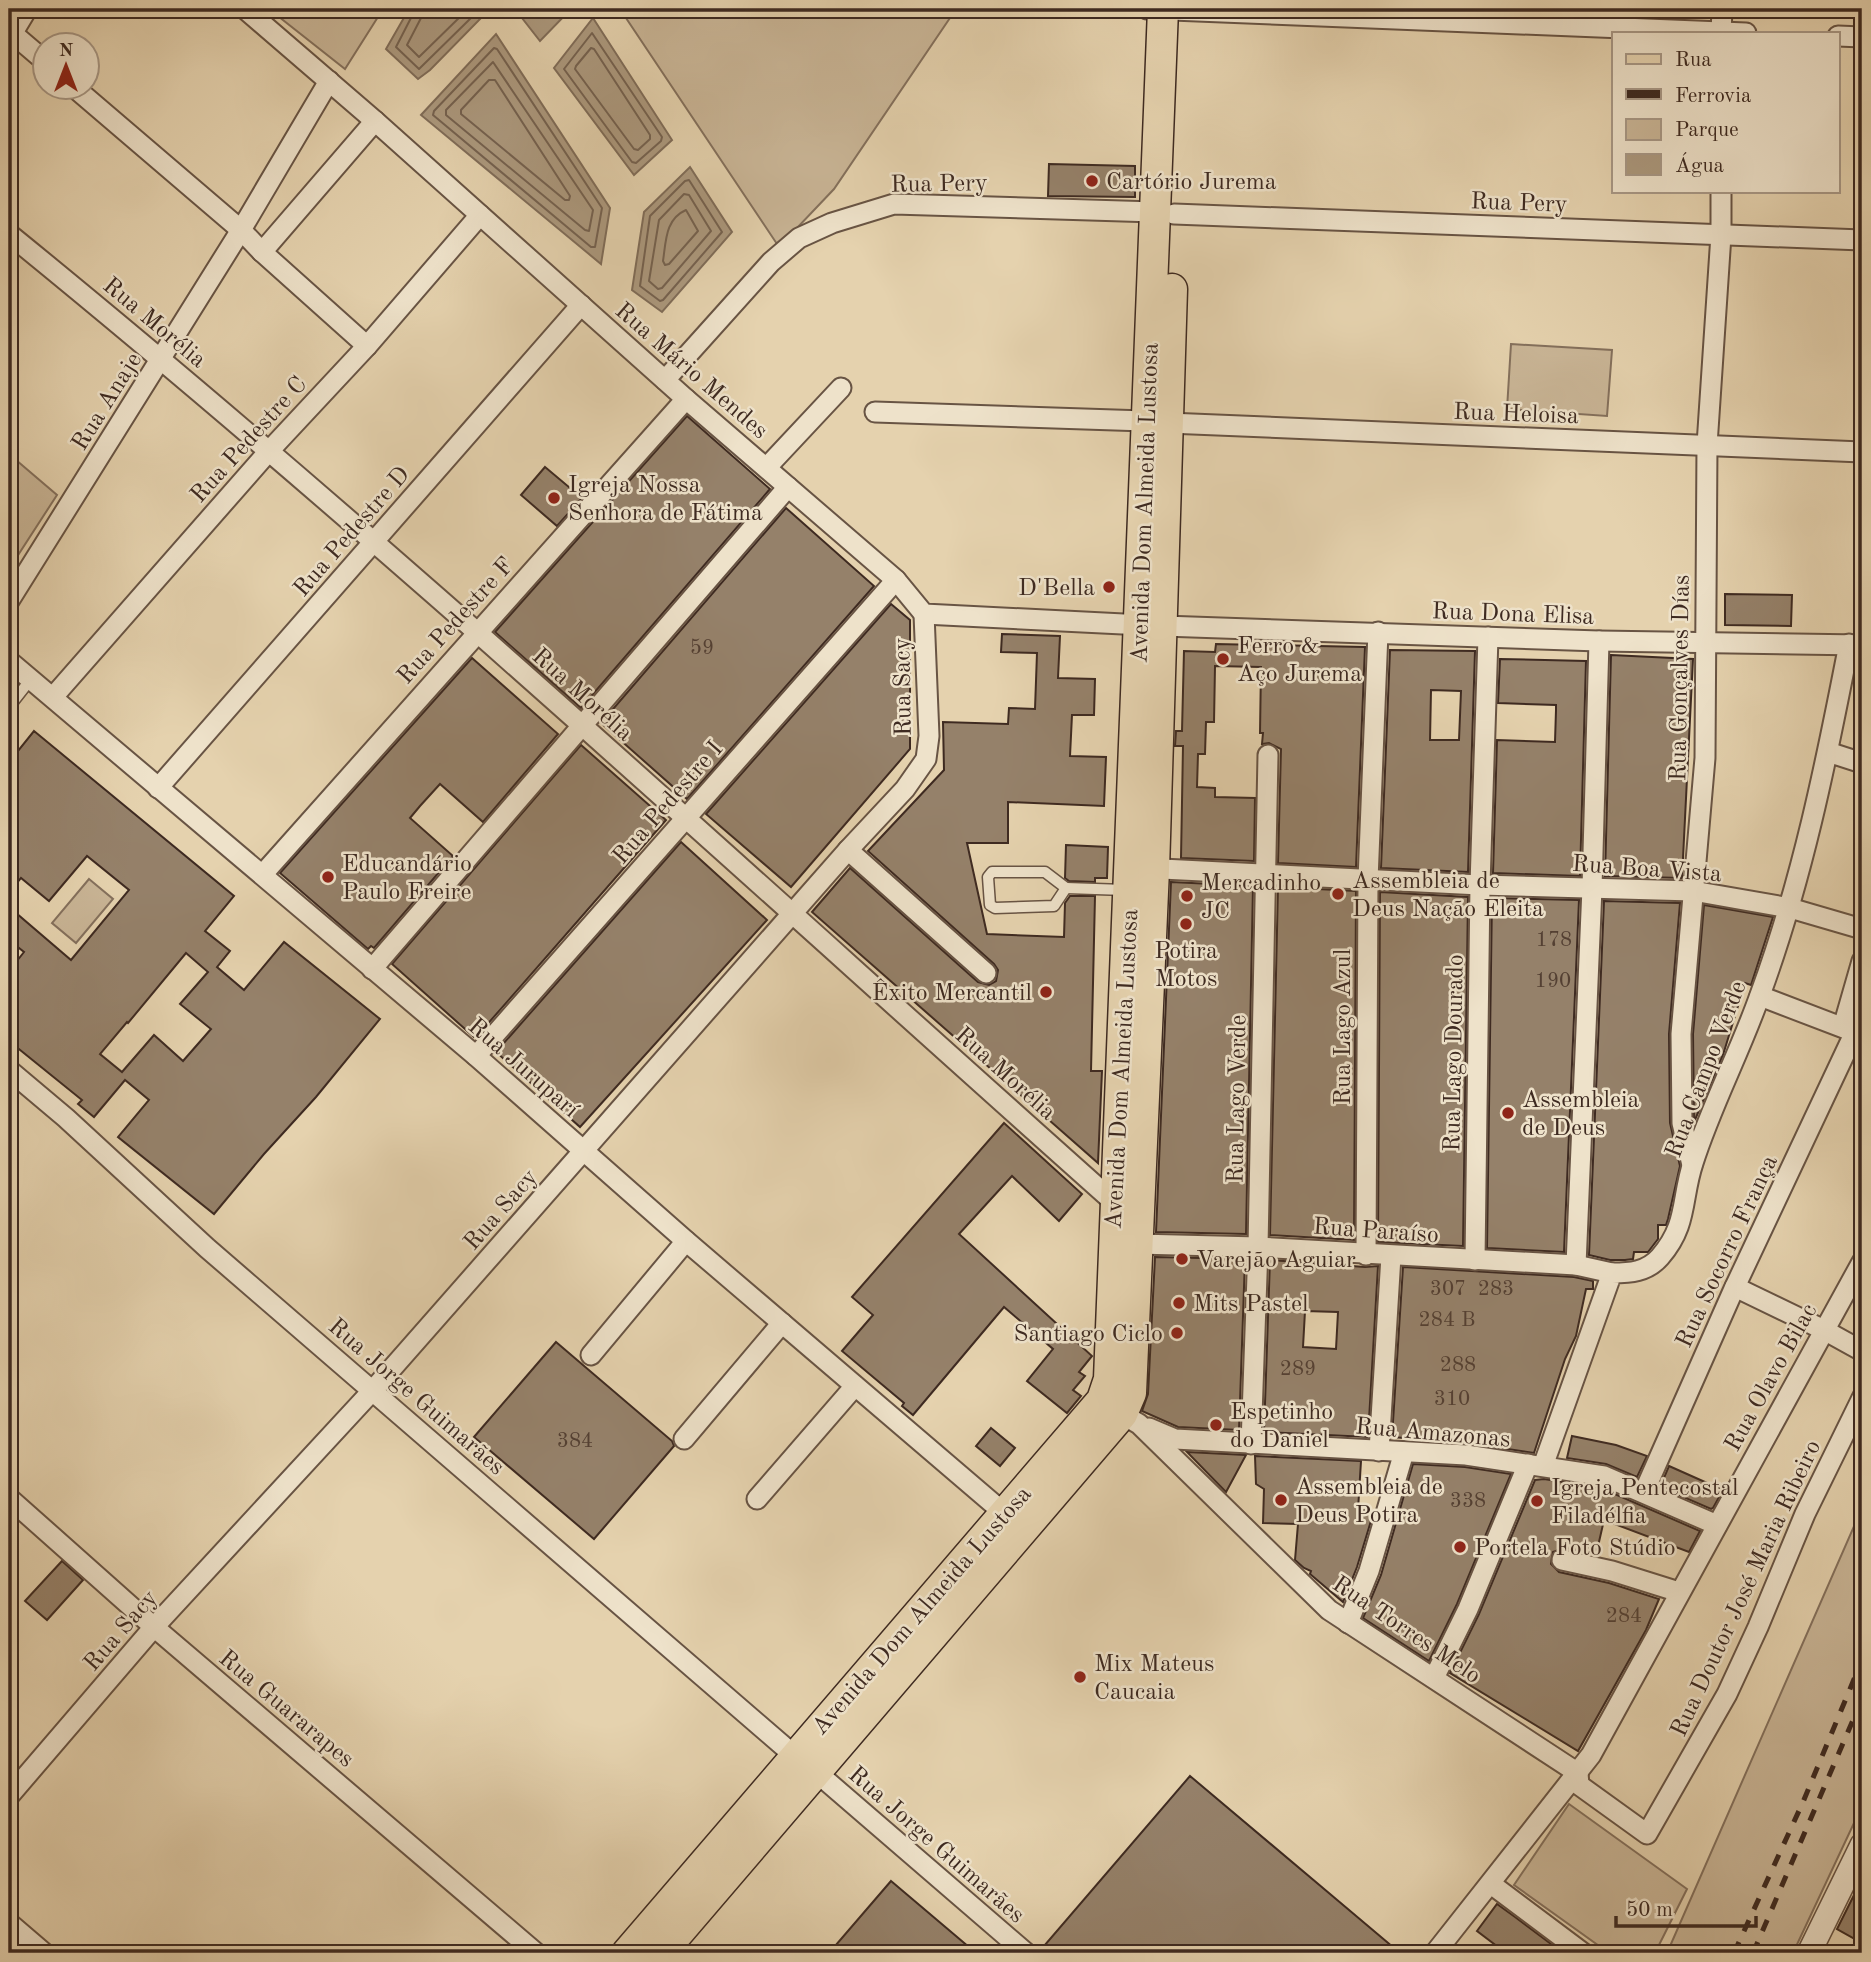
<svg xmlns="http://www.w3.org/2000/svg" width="1871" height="1962" font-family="'Old Standard TT',serif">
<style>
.green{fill:#c9b596;stroke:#84705c;stroke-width:2}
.water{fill:#ac997e;stroke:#806d59;stroke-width:2}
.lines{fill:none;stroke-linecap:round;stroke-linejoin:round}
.shore{stroke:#756250;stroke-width:2}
.stream{stroke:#806d59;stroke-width:5}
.building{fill:#95816a;stroke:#3e2a21;stroke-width:2;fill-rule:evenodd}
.service-casing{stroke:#685444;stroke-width:13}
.minor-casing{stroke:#685444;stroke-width:23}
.tertiary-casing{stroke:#685444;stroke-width:26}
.primary-casing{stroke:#3e2a21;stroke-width:33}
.service{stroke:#eee2ca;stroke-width:10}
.minor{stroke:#eee2ca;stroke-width:19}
.tertiary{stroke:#eee2ca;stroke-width:23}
.primary{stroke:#e5d2ae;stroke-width:30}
.rail{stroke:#3e2a21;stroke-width:5;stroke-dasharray:12 12;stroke-linecap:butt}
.poi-dot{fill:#8f2418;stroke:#eee2ca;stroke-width:2.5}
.labels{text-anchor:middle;stroke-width:5;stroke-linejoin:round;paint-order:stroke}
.number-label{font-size:21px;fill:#544033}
.poi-label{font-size:24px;fill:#3e2a21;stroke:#eee2ca;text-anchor:start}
.street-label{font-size:24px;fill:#3e2a21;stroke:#eee2ca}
</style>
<rect width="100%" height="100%" fill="#e5d2ae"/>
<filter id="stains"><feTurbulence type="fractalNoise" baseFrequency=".00286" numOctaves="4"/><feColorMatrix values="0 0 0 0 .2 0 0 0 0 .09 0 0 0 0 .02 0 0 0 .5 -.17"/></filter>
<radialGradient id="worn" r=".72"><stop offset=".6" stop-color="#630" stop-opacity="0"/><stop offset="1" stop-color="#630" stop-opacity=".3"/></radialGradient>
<g class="green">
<polygon points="269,9 383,9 345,69"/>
<polygon points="620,9 956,9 834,189 779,247"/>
<polygon points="1511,344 1612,350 1607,416 1507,409"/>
<polygon points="9,454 57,495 9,569"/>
<polygon points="89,879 113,899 76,943 52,923"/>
<polygon points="1862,1508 1862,1806 1793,1953 1667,1953"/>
<polygon points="1569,1804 1687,1889 1655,1953 1609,1953 1514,1885"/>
</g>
<g class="water">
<polygon points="409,9 479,9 484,15 430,70 418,79 386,49"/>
<polygon points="515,9 571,9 540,41"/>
<polygon points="593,18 672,140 634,175 554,68"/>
<polygon points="496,34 610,208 601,264 421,115"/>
<polygon points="690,167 732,232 662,312 632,290 644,212"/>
</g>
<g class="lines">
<g class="shore">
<polyline points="414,9 413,14 396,47 419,69 473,16 474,9"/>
<polyline points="423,9 421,18 407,45 419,57 464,13 465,9"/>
<polygon points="592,33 662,137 661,141 636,163 632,162 564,69"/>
<polygon points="494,48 497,49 602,208 595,247 591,247 433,115 434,111"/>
<polygon points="591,48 594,49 650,135 650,139 638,150 634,149 575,69 576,66"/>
<polygon points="493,62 593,210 589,231 585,230 446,115 446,110"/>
<polygon points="489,80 495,80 570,196 569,200 565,200 461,114 461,110"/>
<polygon points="689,180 722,232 663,300 660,301 640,286 650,216 685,181"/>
<polygon points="684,194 689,195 711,231 662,288 658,289 649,281 659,220"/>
<path d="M686 210 698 231 669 264 665 265 663 261C666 242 665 219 686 210Z"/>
</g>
<polyline class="stream" points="9,11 10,9"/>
</g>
<g class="building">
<polygon points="1049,164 1135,166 1135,197 1048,196"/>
<polygon points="687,416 770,489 581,708 495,632"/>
<polygon points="545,467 582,498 557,526 521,495"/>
<polygon points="786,508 874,586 687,799 601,723"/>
<polygon points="1725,594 1792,595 1791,626 1725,625"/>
<polygon points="891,604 910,620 910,749 791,887 706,814"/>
<polygon points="1002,634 1060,636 1058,678 1095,679 1094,715 1072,715 1070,756 1106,757 1104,806 1008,802 1008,843 967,843 987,934 1064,937 1065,903 1070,896 1095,896 1091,1071 1102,1071 1098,1163 812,912 850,868 978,982 989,985 996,981 998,970 994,964 868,851 944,770 943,722 1008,724 1009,708 1035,709 1037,653 1001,652"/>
<polygon points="1216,644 1365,647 1356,867 1278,863 1281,749 1269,743 1262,744 1263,733 1260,733 1261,667 1215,666 1214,722 1206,722 1205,754 1198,754 1197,787 1215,788 1215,797 1255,798 1254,861 1181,858 1183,746 1175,746 1176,731 1182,731 1184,651 1215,652"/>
<path d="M1390 650 1475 651 1468 872 1381 868ZM1431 690 1461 691 1459 740H1430Z"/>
<polygon points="1611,655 1693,659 1682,878 1605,876"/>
<polygon points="472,658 558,734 483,822 440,784 420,806 410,818 453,856 374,948 371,946 368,949 280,873"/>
<polygon points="1500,659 1586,661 1580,876 1493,873 1497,740 1555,742 1556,710 1556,705 1498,703"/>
<path d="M34 731 234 896 205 931 230 951 217 967 244 990 284 942 380 1019 316 1097 264 1154 214 1214 118 1137 149 1100 125 1080 94 1117 78 1104 82 1100 9 1041V971L24 952 9 940V907L71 960 129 890 87 856 49 901 21 878 9 893V762ZM186 953 208 972 180 1004 211 1029 183 1061 154 1035 122 1072 100 1054 127 1022 128 1023Z"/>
<polygon points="581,745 666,820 478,1035 474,1037 392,964"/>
<polygon points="681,842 767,920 580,1127 496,1052"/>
<polygon points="1066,845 1108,847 1107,878 1095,878 1095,882 1069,881 1065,878"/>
<polygon points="1171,882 1253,886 1246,1234 1156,1232"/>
<polygon points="1278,887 1356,891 1354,1240 1270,1235"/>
<polygon points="1380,892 1468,897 1463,1246 1378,1242"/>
<polygon points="1492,898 1579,900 1564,1252 1487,1248"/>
<polygon points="1604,901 1680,903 1669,1034 1670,1123 1680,1166 1668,1219 1666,1225 1658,1225 1658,1239 1648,1252 1634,1252 1633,1259 1625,1260 1610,1260 1589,1255"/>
<polygon points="1704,905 1773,917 1751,985 1745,983 1723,1055 1694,1122 1693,1034"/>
<polygon points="1004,1123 1082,1194 1059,1221 1012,1176 959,1234 1092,1356 1079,1372 1085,1376 1073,1390 1081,1396 1067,1413 1027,1381 1053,1349 1004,1307 913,1415 902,1406 904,1403 842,1351 873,1315 852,1297"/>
<polygon points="1155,1257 1245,1259 1239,1430 1178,1427 1142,1411 1148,1394"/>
<path d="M1270 1260 1365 1267 1378 1266 1368 1437 1264 1432ZM1305 1311 1338 1312 1336 1349 1303 1347Z"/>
<polygon points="1403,1267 1574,1277 1593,1281 1593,1289 1586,1289 1576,1336 1565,1359 1534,1453 1468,1443 1392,1437"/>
<polygon points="556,1342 672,1441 674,1446 594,1539 474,1437"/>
<polygon points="991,1428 1015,1448 1000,1466 976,1446"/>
<polygon points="1572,1436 1616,1445 1647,1456 1637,1477 1606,1464 1567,1458"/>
<polygon points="1187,1452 1246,1455 1226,1492"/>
<polygon points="1255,1456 1361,1461 1358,1510 1374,1511 1357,1567 1343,1602 1310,1574 1311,1571 1304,1568 1295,1560 1298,1524 1263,1523 1264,1489 1256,1484"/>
<polygon points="1413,1464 1465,1467 1511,1474 1457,1604 1429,1661 1363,1618 1381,1575"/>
<polygon points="1669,1466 1723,1490 1713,1508 1711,1509 1660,1487"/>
<polygon points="1544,1479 1601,1488 1700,1531 1689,1552 1604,1520 1596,1555 1564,1548 1553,1552 1551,1564 1559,1572 1609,1583 1659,1599 1646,1630 1578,1751 1450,1673 1479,1614 1535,1480"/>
<polygon points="62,1561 83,1580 47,1620 25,1601"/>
<polygon points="1190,1776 1336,1899 1400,1953 1038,1953"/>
<polygon points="1862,1879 1862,1943 1837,1929"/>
<polygon points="891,1881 976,1953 829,1953"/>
<polygon points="1497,1904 1515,1917 1563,1953 1506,1953 1477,1931"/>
</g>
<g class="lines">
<defs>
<g id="service">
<polyline points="9,707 31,679"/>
<polygon points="992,872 1045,872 1066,888 1054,906 995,908 990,905 988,877"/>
<polyline points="1066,888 1125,890"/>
</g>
<g id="minor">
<polyline points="245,9 375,121 686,399 896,580 924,614 1163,626 1599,641 1862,645"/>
<polyline points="1147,9 1746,33"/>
<polyline points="12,33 46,62"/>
<polyline points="1721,33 1722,9"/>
<polyline points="1838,36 1862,37"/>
<polyline points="9,39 27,9"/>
<polyline points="75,88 241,230 262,252 367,346"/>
<polyline points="1174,214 1862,240"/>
<path d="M9 234C389 543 749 877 1115 1203"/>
<polyline points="262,252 375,121"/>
<polyline points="665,380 771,262 799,238 832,223 894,204 1155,212"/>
<polyline points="875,412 1145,421"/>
<polyline points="1168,423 1862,452"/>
<polyline points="767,467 841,388"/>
<polyline points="9,601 241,230 329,81"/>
<polyline points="9,661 476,1056 686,1241 1004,1513"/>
<polyline points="53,697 269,451 367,346 480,215"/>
<polyline points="1828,752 1862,763"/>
<polyline points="158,788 581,305"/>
<polyline points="848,850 986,973"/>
<polyline points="1142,868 1480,885 1693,891 1790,908 1862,929"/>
<polyline points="263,874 686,399"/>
<polyline points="372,969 788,487"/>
<polyline points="1760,996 1862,1035"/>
<polyline points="1843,1027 1862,961"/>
<polyline points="476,1056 896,580"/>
<polyline points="9,1070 66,1118 207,1248 796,1757"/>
<polyline points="1692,1165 1682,1123 1681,1034 1705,758 1707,445 1721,235 1721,191"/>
<polyline points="1137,1244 1258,1247 1576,1265 1612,1273"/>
<polyline points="1366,1255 1368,880 1378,632"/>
<polyline points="1475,1260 1480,885 1488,637"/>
<polyline points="1576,1265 1592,888 1599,641"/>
<polyline points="1735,1287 1824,1330 1862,1351"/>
<polyline points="591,1355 686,1241"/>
<polyline points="1122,1414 1139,1424 1329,1610 1578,1773 1579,1785 1647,1834 1727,1694 1758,1627 1805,1514 1862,1398"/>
<polyline points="1149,1428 1175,1439 1466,1455 1604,1476 1717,1525"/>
<polyline points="684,1439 782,1323"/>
<polyline points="1251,1444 1258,1247 1268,755"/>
<polyline points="1379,1451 1391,1256"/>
<path d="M1543 1466 1612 1273C1630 1273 1647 1272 1660 1257 1688 1225 1681 1199 1693 1163 1711 1106 1740 1052 1760 995 1802 881 1826 763 1849 644"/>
<polyline points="1644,1492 1733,1291 1855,1032"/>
<polyline points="9,1498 154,1627 536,1953"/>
<polyline points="757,1499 855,1386"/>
<polyline points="1562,1560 1612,1571 1679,1592"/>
<polyline points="1348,1623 1369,1571 1404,1452"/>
<polyline points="1434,1678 1468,1609 1528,1464"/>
<polyline points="815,1771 1026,1953"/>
<polyline points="9,1796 154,1627 373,1390 848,850 905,789 926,759 929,736 924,614"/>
<polyline points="1491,1884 1583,1953"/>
<polyline points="9,1923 44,1953"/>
<polyline points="1435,1953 1591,1755 1862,1262"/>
</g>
<polyline id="tertiary" points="1809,1953 1862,1845"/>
<g id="primary">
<polyline points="627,1953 1102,1400 1109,1379 1163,9"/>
<polyline points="661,1953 1122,1414 1131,1393 1154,869 1172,289"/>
</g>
</defs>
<use href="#service" class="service-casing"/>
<use href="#minor" class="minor-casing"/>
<use href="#tertiary" class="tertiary-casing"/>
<use href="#primary" class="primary-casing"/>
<use href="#service" class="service"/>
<use href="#minor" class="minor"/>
<use href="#tertiary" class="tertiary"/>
<use href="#primary" class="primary"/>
<g class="rail">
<polyline points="1734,1953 1803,1802 1862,1660"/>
<polyline points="1753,1953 1862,1699"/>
</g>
</g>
<g class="poi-dot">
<circle cx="1092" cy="181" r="7"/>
<circle cx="554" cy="498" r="7"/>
<circle cx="1109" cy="587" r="7"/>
<circle cx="1223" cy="659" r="7"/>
<circle cx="328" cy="877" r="7"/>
<circle cx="1338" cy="894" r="7"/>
<circle cx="1187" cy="896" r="7"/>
<circle cx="1186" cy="924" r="7"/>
<circle cx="1046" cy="992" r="7"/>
<circle cx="1508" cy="1113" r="7"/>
<circle cx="1182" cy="1259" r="7"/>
<circle cx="1179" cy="1303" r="7"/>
<circle cx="1177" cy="1333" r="7"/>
<circle cx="1216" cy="1425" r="7"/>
<circle cx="1281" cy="1500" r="7"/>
<circle cx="1537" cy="1501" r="7"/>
<circle cx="1460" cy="1547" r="7"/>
<circle cx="1080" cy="1677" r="7"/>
</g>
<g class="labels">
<g class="number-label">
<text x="702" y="654">59</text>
<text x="1554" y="946">178</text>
<text x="1553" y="987">190</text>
<text x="1448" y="1295">307</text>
<text x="1496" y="1295">283</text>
<text x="1447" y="1326">284 B</text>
<text x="1458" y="1371">288</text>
<text x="1298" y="1375">289</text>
<text x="1452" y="1405">310</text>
<text x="575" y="1447">384</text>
<text x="1468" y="1507">338</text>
<text x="1624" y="1622">284</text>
</g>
<g class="poi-label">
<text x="1106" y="189">Cartório Jurema</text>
<text x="568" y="492">Igreja Nossa<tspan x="568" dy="28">Senhora de Fátima</tspan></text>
<text x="1095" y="595" text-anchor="end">D'Bella</text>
<text x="1237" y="653">Ferro &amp;<tspan x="1237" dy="28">Aço Jurema</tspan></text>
<text x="342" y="871">Educandário<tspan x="342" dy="28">Paulo Freire</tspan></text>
<text x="1352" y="888">Assembleia de<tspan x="1352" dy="28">Deus Nação Eleita</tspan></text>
<text x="1201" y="890">Mercadinho<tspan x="1201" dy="28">JC</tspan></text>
<text x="1186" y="958" text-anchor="middle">Potira<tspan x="1186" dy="28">Motos</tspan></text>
<text x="1032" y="1000" text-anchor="end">Êxito Mercantil</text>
<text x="1522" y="1107">Assembleia<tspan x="1522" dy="28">de Deus</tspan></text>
<text x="1196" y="1267">Varejão Aguiar</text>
<text x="1193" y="1311">Mits Pastel</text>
<text x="1163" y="1341" text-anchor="end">Santiago Ciclo</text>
<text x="1230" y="1419">Espetinho<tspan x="1230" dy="28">do Daniel</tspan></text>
<text x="1295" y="1494">Assembleia de<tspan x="1295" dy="28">Deus Potira</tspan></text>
<text x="1551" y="1495">Igreja Pentecostal<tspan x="1551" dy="28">Filadélfia</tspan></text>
<text x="1474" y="1555">Portela Foto Stúdio</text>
<text x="1094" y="1671">Mix Mateus<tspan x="1094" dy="28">Caucaia</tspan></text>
</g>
<g class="street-label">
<text transform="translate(939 183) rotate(-1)" y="8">Rua Pery</text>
<text transform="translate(1519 202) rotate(2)" y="8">Rua Pery</text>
<text transform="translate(155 322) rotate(40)" y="8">Rua Morélia</text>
<text transform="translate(692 370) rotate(41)" y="8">Rua Mário Mendes</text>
<text transform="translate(106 401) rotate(-58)" y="8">Rua Anaje</text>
<text transform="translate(1516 413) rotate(2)" y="8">Rua Heloisa</text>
<text transform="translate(248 439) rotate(-48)" y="8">Rua Pedestre C</text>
<text transform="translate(1144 503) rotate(-88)" y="8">Avenida Dom Almeida Lustosa</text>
<text transform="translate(351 531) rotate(-49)" y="8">Rua Pedestre D</text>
<text transform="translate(1513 613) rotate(2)" y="8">Rua Dona Elisa</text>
<text transform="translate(455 620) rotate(-48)" y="8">Rua Pedestre F</text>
<text transform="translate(1679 678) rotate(-89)" y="8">Rua Gonçalves Días</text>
<text transform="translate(902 687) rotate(-91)" y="8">Rua Sacy</text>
<text transform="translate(583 694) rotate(42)" y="8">Rua Morélia</text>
<text transform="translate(667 802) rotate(-49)" y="8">Rua Pedestre I</text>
<text transform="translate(1647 868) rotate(4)" y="8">Rua Boa Vista</text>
<text transform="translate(1342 1027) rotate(-90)" y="8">Rua Lago Azul</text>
<text transform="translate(1453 1053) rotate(-89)" y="8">Rua Lago Dourado</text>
<text transform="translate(524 1067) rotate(41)" y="8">Rua Juruparí</text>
<text transform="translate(1121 1069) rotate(-87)" y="8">Avenida Dom Almeida Lustosa</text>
<text transform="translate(1705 1069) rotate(-69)" y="8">Rua Campo Verde</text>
<text transform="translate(1006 1073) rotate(42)" y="8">Rua Morélia</text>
<text transform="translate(1236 1099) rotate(-89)" y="8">Rua Lago Verde</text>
<text transform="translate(500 1209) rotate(-49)" y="8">Rua Sacy</text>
<text transform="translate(1376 1230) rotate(4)" y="8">Rua Paraíso</text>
<text transform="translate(1726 1251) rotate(-65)" y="8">Rua Socorro França</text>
<text transform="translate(1770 1377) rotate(-61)" y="8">Rua Olavo Bilac</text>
<text transform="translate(417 1396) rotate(41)" y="8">Rua Jorge Guimarães</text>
<text transform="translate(1433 1432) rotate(5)" y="8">Rua Amazonas</text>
<text transform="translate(1745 1588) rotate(-65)" y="8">Rua Doutor José Maria Ribeiro</text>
<text transform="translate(921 1610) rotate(-49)" y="8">Avenida Dom Almeida Lustosa</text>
<text transform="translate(1407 1629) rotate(34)" y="8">Rua Torres Melo</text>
<text transform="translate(120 1630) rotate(-49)" y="8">Rua Sacy</text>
<text transform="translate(287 1708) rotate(40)" y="8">Rua Guararapes</text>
<text transform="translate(937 1844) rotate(41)" y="8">Rua Jorge Guimarães</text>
</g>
</g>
<rect width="1871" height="1962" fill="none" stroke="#e5d2ae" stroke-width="35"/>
<rect x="10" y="10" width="1850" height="1941" fill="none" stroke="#3e2a21" stroke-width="3.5"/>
<rect x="18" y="18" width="1836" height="1927" fill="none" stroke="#3e2a21" stroke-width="2"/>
<rect x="1612" y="32" width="228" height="161" fill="#eee2ca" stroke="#a89886" stroke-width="2"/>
<rect x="1626" y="54" width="35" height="10" fill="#e5d2ae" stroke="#a89886" stroke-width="2"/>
<text x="1675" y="66" font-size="21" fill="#3e2a21">Rua</text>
<rect x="1626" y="89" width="35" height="10" fill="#3e2a21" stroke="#a89886" stroke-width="2"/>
<text x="1675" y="102" font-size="21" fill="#3e2a21">Ferrovia</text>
<rect x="1626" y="119" width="35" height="21" fill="#c9b596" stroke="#a89886" stroke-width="2"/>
<text x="1675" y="136" font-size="21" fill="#3e2a21">Parque</text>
<rect x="1626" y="154" width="35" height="21" fill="#ac997e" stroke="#a89886" stroke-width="2"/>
<text x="1675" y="172" font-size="21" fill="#3e2a21">Água</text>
<g transform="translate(66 66)"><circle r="33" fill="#eee2ca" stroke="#a89886" stroke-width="2"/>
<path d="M0-5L12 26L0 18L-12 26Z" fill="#8f2418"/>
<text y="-10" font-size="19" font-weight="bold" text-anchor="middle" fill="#3e2a21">N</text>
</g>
<path d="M1616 1916v10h140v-10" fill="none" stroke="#3e2a21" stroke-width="3.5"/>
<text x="1626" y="1916" font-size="21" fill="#3e2a21" stroke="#eee2ca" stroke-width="5" paint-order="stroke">50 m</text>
<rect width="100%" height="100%" filter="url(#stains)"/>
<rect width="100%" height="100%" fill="url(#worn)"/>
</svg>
